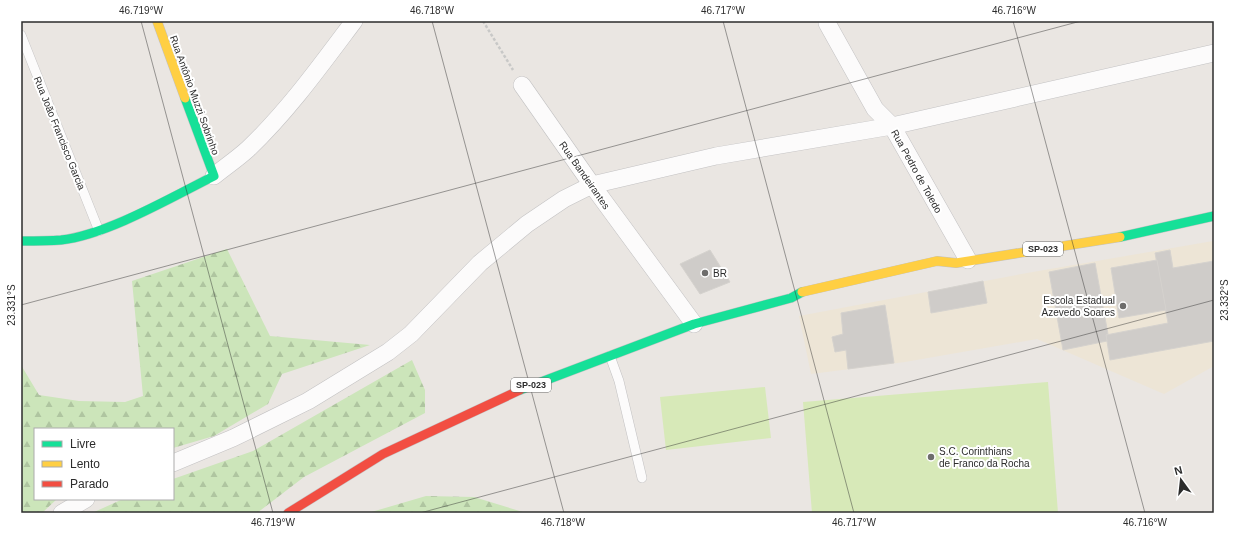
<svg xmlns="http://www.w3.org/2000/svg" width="1235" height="534" font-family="Helvetica,sans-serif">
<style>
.education{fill:#ede5d6}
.forest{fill:url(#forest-firs)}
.pitch{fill:#d7e9b8}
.building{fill:#cfccc9;stroke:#d5d2ce}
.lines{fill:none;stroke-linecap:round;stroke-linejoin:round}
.lane-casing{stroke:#c3c2c3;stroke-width:10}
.street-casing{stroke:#c3c2c3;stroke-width:18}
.fast-casing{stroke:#c3c2c3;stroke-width:10}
.slow-casing{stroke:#c3c2c3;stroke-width:10}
.jam-casing{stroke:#c3c2c3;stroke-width:10}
.path{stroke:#c8c8c7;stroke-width:2.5;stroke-dasharray:3 2;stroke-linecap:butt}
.lane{stroke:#fcfbfb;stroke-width:9}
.street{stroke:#fcfbfb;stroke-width:17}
.fast{stroke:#16e098;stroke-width:9}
.slow{stroke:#ffcf43;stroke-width:9}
.jam{stroke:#f24e42;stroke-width:9}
.ticks{fill:none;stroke:#2c2c2c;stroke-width:1;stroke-opacity:0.45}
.poi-dot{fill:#6e6d6c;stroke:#fff;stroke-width:1.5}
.labels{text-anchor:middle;stroke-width:4;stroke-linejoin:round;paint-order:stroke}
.shield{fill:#fff;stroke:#6b6b6b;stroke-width:1}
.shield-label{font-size:9px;font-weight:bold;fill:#2c2c2c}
.street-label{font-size:10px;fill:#2c2c2c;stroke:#fff}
.poi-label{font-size:10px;fill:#2c2c2c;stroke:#fff;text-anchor:start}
.neatline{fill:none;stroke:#2c2c2c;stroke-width:1.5}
.ticks-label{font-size:10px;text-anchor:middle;fill:#2c2c2c}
</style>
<defs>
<pattern id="forest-firs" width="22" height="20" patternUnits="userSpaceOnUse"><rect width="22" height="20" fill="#cce5ba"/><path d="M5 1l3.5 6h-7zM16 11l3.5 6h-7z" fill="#afc5a0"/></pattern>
</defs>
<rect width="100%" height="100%" fill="#eae6e2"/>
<polygon class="education" points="1213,241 1214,366 1164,394 1037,339 905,362 811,374 799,316 1027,273"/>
<g class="forest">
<polygon points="227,249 270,336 370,345 282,374 268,404 214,436 173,448 173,429 35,429 35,499 57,499 42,513 21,513 21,365 39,395 79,401 125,402 143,396 132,281"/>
<polygon points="412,360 425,390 425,413 304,477 257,513 92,513 123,499 173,499 173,479 253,451"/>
<polygon points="426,496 474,497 526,513 368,513"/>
</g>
<g class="pitch">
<polygon points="1048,382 1058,513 812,513 803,402"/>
<polygon points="765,387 771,438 666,450 660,397"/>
</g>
<g class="building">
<polygon points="710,250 730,282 700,294 680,264"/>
<polygon points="1170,250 1173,268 1214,261 1214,341 1110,360 1106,335 1168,323 1155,253"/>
<polygon points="1157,260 1166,310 1119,318 1111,268"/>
<polygon points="1095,263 1108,334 1106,335 1107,341 1063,350 1049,272"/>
<polygon points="983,281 987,303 931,313 928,292"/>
<polygon points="885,305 894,363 848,369 846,350 835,352 832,337 843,334 841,313"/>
</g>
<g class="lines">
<defs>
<g id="lane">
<polyline points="21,35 99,231"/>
<polyline points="610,356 619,381 642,478"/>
</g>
<g id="street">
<polyline points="827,23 875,109 892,126 968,260"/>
<polyline points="522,85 592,185 694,324"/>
<path d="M214 176C225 167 237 159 248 149 288 111 321 65 354 21"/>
<polyline points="173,463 233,438 308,401 388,352 411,334 480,263 527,224 564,199 592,185 716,156 892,126 1214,53"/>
<polyline points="62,513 86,499"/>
</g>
<g id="fast">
<polyline points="1120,237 1214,216"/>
<path d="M21 241C34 241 48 241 61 240 107 235 172 197 214 176L185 98"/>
<polyline points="520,390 694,324 791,298 802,292"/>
</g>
<g id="slow">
<polyline points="157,21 185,98"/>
<polyline points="802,292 937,261 956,263 1120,237"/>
</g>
<polyline id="jam" points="288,513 383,454 520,390"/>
</defs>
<use href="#lane" class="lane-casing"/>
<use href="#street" class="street-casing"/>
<use href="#fast" class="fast-casing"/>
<use href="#slow" class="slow-casing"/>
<use href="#jam" class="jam-casing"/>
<polyline class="path" points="483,21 513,70"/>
<use href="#lane" class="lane"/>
<use href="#street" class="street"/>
<use href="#fast" class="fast"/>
<use href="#slow" class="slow"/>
<use href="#jam" class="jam"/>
</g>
<path class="ticks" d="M141 21 273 513M432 21 564 513M723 21 854 513M1013 21 1145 513M21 305 1081 21M420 513 1214 300"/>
<g class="poi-dot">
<circle cx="705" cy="273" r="4"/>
<circle cx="1123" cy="306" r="4"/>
<circle cx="931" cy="457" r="4"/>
</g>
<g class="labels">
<g class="shield">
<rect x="1023" y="242" width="40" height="14" rx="3"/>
<rect x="511" y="378" width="40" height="14" rx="3"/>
</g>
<g class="shield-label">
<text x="1043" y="252">SP-023</text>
<text x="531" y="388">SP-023</text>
</g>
<g class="street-label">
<text transform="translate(195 95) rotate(70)" y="4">Rua Antônio Muzzi Sobrinho</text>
<text transform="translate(60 133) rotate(68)" y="4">Rua João Francisco Garcia</text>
<text transform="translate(917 171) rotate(61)" y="4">Rua Pedro de Toledo</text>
<text transform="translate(585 175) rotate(55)" y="4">Rua Bandeirantes</text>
</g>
<g class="poi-label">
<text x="713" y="277">BR</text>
<text x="1115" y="304" text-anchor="end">Escola Estadual<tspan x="1115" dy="12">Azevedo Soares</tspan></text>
<text x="939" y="455">S.C. Corinthians<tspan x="939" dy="12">de Franco da Rocha</tspan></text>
</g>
</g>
<rect width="1235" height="534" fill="none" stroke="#ffffff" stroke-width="44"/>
<rect x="34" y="428" width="140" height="72" fill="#ffffff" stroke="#ababab"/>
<rect x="42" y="441" width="20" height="6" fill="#16e098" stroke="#ababab"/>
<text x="70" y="448" font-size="12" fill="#2c2c2c">Livre</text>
<rect x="42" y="461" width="20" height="6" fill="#ffcf43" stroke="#ababab"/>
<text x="70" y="468" font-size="12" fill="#2c2c2c">Lento</text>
<rect x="42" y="481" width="20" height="6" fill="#f24e42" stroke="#ababab"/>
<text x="70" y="488" font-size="12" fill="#2c2c2c">Parado</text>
<g transform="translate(1181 480) rotate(345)" stroke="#ffffff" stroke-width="3" paint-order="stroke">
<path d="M0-3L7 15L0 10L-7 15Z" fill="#2c2c2c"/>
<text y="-6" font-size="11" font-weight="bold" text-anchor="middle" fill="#2c2c2c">N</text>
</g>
<rect x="22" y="22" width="1191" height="490" class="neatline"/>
<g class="ticks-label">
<text x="141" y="14">46.719°W</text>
<text x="432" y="14">46.718°W</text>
<text x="723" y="14">46.717°W</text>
<text x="1014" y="14">46.716°W</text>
<text transform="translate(1224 300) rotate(-90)" y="4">23.332°S</text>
<text transform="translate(11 305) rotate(-90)" y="4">23.331°S</text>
<text x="273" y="526">46.719°W</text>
<text x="563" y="526">46.718°W</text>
<text x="854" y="526">46.717°W</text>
<text x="1145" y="526">46.716°W</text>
</g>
</svg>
